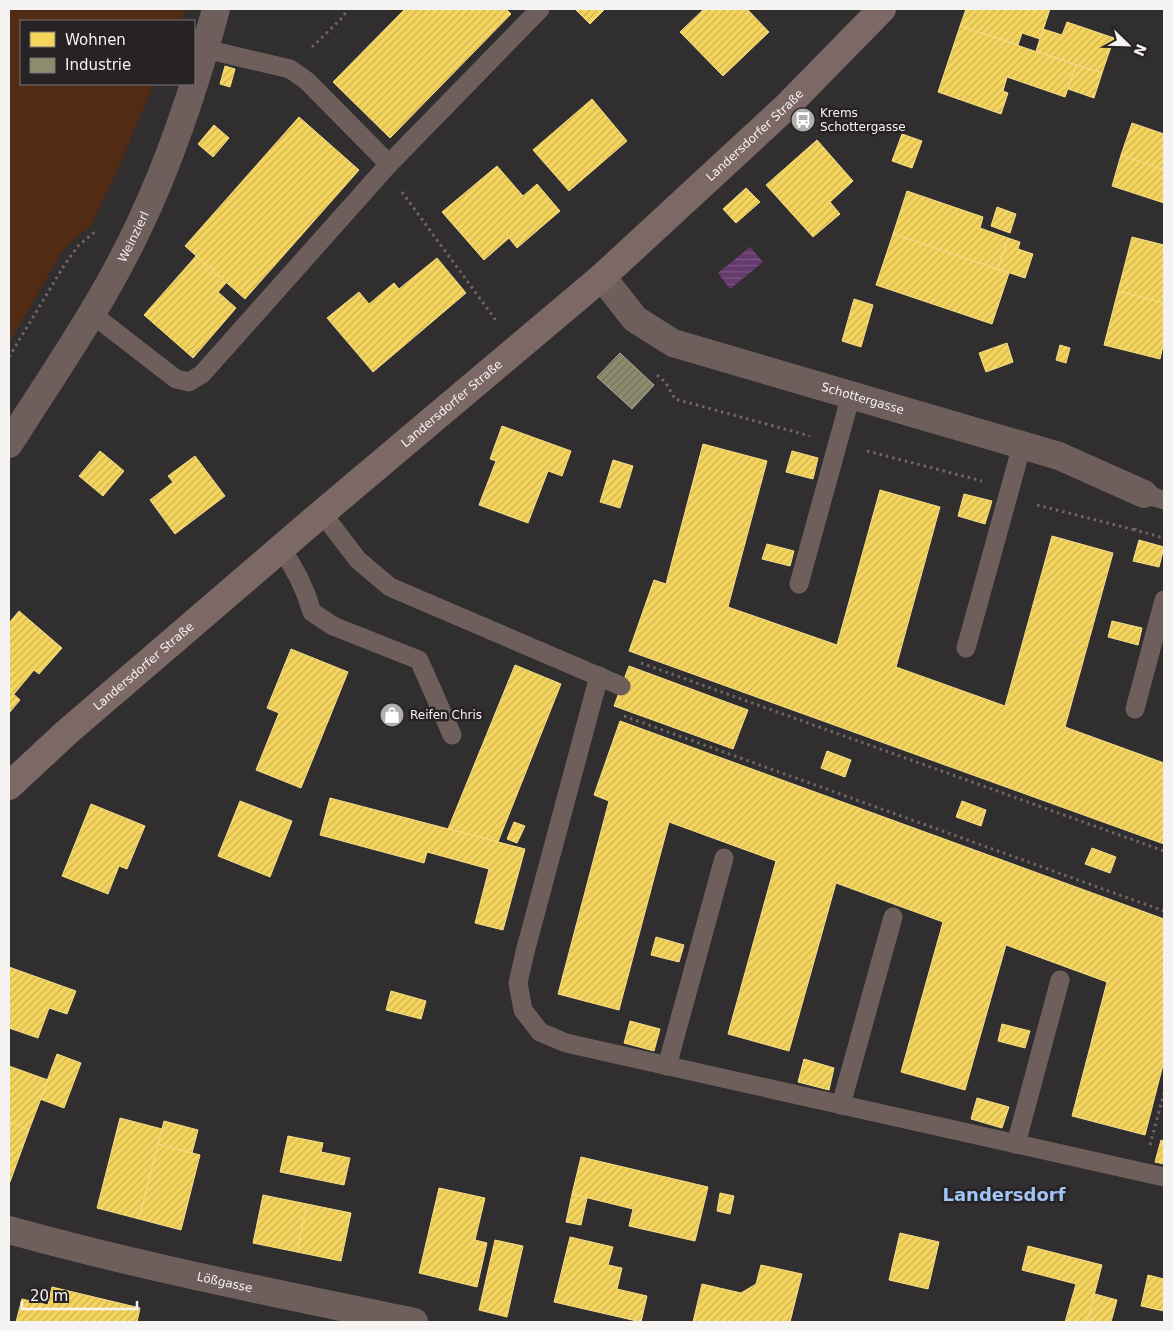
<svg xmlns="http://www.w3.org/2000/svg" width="1173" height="1331" font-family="'DejaVu Sans',sans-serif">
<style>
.green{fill:#522b14}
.water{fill:url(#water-rules)}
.homes{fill:url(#homes-hatch);stroke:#f6de89}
.industry{fill:url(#industry-hatch);stroke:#acab96}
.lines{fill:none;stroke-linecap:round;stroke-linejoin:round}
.path{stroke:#716664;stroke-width:3;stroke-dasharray:2.5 4;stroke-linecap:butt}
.service{stroke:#6e5e5c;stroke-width:19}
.minor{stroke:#6e5e5c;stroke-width:28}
.secondary{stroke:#7c6865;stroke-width:28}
.labels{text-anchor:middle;stroke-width:5;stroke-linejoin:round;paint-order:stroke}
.poi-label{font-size:12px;fill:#f6f3f3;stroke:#272324;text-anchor:start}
.street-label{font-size:12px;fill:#f6f3f3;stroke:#272324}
.district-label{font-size:18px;font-weight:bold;fill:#a1c5f6;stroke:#272324}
</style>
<defs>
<pattern id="water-rules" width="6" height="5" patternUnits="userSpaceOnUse" patternTransform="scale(1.25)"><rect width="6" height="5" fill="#663a6d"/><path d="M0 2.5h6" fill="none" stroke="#7c5782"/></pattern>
<pattern id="homes-hatch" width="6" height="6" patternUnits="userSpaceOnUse" patternTransform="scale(1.25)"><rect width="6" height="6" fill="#f6d55c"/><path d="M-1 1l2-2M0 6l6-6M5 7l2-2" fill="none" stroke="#cbb257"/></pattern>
<pattern id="industry-hatch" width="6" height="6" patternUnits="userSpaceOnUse" patternTransform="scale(1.25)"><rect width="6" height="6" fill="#8c8c6e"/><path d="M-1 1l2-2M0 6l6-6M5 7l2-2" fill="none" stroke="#757561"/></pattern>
</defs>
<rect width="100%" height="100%" fill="#302e2e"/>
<polygon class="green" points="9,9 186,9 181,21 21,21 21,84 154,84 119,167 90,227 76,238 62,252 9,343"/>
<polygon class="water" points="750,247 763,262 730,289 718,273"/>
<g class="homes">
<polygon points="405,9 506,9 511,14 390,138 333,82"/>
<polygon points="575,9 605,9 590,24"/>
<polygon points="704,9 747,9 769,32 723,76 680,32"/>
<polygon points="966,9 1050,9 1040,39 1022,33 1018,45 960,26"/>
<polygon points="1067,22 1114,38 1102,73 1036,51 1043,29 1062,35"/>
<polygon points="960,26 1076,65 1065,97 1007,77 1003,91 1008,93 1001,114 938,92"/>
<polygon points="1076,65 1102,73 1094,98 1068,89"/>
<polygon points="225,66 235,69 230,87 220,84"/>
<polygon points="592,99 627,141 569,191 533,150"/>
<polygon points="299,117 359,170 245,299 185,246"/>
<polygon points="1132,123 1164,134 1164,170 1121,155"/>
<polygon points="214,125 229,138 213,157 198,144"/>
<polygon points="902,134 922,141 912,168 892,161"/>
<polygon points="817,140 853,181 830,202 840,214 813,237 766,185"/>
<polygon points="1121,155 1164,170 1164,203 1112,186"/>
<polygon points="497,166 523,196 537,184 560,211 517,248 509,238 484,260 442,212"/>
<polygon points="746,188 760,202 736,223 723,209"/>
<polygon points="907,191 983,217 980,228 1008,238 998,269 893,234"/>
<polygon points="997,207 1016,214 1010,233 991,226"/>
<polygon points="893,234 1009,273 992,324 876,285"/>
<polygon points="1132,237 1164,245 1164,303 1118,291"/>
<polygon points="1008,238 1020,242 1018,249 1033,254 1025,278 998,269"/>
<polygon points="196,256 226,283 218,292 236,308 193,358 144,315"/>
<polygon points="437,258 466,293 373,372 327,318 359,292 369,304 394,283 399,289"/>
<polygon points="1118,291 1164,303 1164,341 1160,359 1104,345"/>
<polygon points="854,299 873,305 861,347 842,341"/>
<polygon points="1007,343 1013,362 986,372 979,353"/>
<polygon points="1060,345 1070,348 1066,363 1056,360"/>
<polygon points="502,426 571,451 562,476 548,471 528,523 479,505 496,461 490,459"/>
<polygon points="703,444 767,461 728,607 837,645 880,490 940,507 896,667 1005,706 1052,536 1113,553 1065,727 1164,763 1164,844 629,651 654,580 666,584"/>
<polygon points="100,451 124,471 103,496 79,476"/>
<polygon points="792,451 818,458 813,479 786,472"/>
<polygon points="195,456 225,496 175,534 150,500 173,482 168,476"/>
<polygon points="613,460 633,466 620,508 600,502"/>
<polygon points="964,494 992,501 985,524 958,516"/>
<polygon points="1139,540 1164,547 1159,567 1133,561"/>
<polygon points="767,544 794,551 790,566 762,559"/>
<polygon points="19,611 62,648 39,674 34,670 14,694 9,690 9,623"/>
<polygon points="1112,621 1142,628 1138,645 1108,637"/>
<polygon points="291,649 348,672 301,788 256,770 279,713 267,708"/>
<polygon points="515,665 561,684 498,842 448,829"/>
<polygon points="629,666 748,710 733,749 614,706"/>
<polygon points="9,690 20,700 9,713"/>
<polygon points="620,721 1164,919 1164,1061 1145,1135 1072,1116 1107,982 1006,945 965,1090 901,1072 943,922 836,883 789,1051 728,1034 776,861 669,822 619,1010 558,994 609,801 594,795"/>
<polygon points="827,751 851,760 845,777 821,768"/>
<polygon points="330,798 525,849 503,930 475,923 489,869 427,852 424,863 320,835"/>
<polygon points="240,801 292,821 270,877 218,856"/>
<polygon points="962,801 986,810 981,826 956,817"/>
<polygon points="91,804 145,826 127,869 119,866 108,894 62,876"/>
<polygon points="514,822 525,826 517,843 507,839"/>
<polygon points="1092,848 1116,857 1110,873 1085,864"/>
<polygon points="656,937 684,945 679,962 651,955"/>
<polygon points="9,967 76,991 67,1014 49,1008 38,1038 9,1028"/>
<polygon points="391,991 426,1001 421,1019 386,1010"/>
<polygon points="630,1021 660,1029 654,1051 624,1043"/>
<polygon points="1002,1024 1030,1031 1025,1048 998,1041"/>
<polygon points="57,1054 81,1063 64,1108 40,1099"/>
<polygon points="804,1059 834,1068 829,1090 798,1082"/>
<polygon points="9,1066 48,1080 29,1130 9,1122"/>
<polygon points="977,1098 1009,1107 1002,1128 971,1119"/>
<polygon points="120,1118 162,1129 139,1219 97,1208"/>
<polygon points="164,1121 198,1130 192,1153 158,1144"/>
<polygon points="9,1122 29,1130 10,1182 9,1181"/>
<polygon points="288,1136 323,1143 321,1152 350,1158 344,1185 280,1172"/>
<polygon points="1161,1140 1164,1141 1164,1164 1155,1162"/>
<polygon points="158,1144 200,1155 181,1230 139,1219"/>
<polygon points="581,1157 708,1187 695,1241 629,1226 633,1209 572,1194"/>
<polygon points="439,1188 485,1198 475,1240 487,1243 477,1287 419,1273"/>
<polygon points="720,1193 734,1196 730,1214 717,1211"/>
<polygon points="572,1194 587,1198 581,1225 566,1222"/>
<polygon points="263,1195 307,1204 297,1252 253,1243"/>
<polygon points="307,1204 351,1213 341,1261 297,1252"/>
<polygon points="900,1233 939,1242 928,1289 889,1280"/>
<polygon points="570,1237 613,1247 608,1265 622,1268 617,1289 647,1296 641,1322 554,1302"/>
<polygon points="495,1240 523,1246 507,1317 479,1310"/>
<polygon points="1028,1246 1102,1265 1087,1322 1065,1322 1076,1284 1022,1270"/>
<polygon points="761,1265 802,1274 790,1322 693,1322 702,1284 741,1293 756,1284"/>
<polygon points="1148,1275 1164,1279 1164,1311 1141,1306"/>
<polygon points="52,1287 140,1308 137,1322 16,1322 22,1299 48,1305"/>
<polygon points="1095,1294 1117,1300 1111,1322 1087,1322"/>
</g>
<polygon class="industry" points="620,353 654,385 632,409 597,377"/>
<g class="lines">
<g class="path">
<polyline points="312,47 342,18 348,9"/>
<polyline points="402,192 497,322"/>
<polyline points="9,357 65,264 78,246 97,230"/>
<polyline points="657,375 666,383 675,399 810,436"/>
<polyline points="867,451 982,481"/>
<polyline points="1037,505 1135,530"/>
<polyline points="1135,528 1135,530 1164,538"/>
<polyline points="641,663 1164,851"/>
<polyline points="624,716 1164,911"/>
<polyline points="1150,1145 1164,1093"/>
</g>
<g class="service">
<polyline points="205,49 290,69 307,81 389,164"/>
<polyline points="92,314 176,379 189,382 202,374 389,164 540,9"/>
<polyline points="1144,494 1164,500"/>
<polyline points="322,513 358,560 390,587 621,686"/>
<path d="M281 549C296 569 305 588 312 612L333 626 419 660 452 735"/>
<polyline points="799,584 851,395"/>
<polyline points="966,648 1022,445"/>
<polyline points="599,676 525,952 518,983 523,1010 540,1032 566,1043 1164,1177"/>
<polyline points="1135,709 1164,600"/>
<polyline points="667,1066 724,858"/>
<polyline points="841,1105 893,917"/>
<polyline points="1016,1144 1060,980"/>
</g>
<g class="minor">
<path id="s1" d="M602 277 635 319 673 343 1059 456 1144 494"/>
<path id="s2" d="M9 444C54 373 103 303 139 226 172 157 196 83 216 9"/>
<path id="s3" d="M9 1230C142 1267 279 1294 414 1322"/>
</g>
<path class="secondary" id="s4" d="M9 786 66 733 322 513 602 277 786 107 882 9"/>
</g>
<defs>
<symbol id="bus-disc" viewBox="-11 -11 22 22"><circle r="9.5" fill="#b1aeae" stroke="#272324"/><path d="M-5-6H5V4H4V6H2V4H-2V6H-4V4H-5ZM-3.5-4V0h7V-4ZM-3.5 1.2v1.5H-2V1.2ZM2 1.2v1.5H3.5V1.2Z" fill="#fff"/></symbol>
<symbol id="shop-disc" viewBox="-11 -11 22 22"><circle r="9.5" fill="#b1aeae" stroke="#272324"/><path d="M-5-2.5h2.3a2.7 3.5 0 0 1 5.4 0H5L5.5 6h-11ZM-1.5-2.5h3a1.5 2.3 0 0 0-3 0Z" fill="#fff"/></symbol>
</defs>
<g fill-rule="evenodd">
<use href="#bus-disc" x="789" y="106" width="28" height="28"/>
<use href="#shop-disc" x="378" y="701" width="28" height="28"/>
</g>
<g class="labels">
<g class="poi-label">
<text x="820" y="117">Krems<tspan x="820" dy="14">Schottergasse</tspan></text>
<text x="410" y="719">Reifen Chris</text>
</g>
<g class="street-label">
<text dy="4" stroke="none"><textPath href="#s4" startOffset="990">Landersdorfer Straße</textPath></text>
<text dy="4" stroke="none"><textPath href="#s2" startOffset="242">Weinzierl</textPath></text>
<text dy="4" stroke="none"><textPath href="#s1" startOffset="296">Schottergasse</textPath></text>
<text dy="4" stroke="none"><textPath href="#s4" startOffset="585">Landersdorfer Straße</textPath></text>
<text dy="4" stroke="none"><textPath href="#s4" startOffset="180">Landersdorfer Straße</textPath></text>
<text dy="4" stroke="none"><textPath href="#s3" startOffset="222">Lößgasse</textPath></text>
</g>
<g class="district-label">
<text x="1004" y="1201">Landersdorf</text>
</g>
</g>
<rect width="1173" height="1331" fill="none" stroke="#f6f3f3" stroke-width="20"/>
<rect x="20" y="20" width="175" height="65" fill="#272324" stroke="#7a7677"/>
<rect x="30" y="32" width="25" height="15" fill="#f6d55c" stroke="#7a7677"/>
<text x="65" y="45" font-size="15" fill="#f6f3f3">Wohnen</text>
<rect x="30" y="58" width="25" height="15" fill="#8c8c6e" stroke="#7a7677"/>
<text x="65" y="70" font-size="15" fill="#f6f3f3">Industrie</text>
<g transform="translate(1128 45) rotate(113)" stroke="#272324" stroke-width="4" paint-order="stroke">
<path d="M0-4L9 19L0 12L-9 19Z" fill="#f6f3f3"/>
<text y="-8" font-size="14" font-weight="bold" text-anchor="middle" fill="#f6f3f3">N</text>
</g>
<path d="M22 1301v8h115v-8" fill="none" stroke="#f6f3f3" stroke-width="2.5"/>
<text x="30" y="1301" font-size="15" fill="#f6f3f3" stroke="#272324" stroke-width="4" paint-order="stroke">20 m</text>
</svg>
